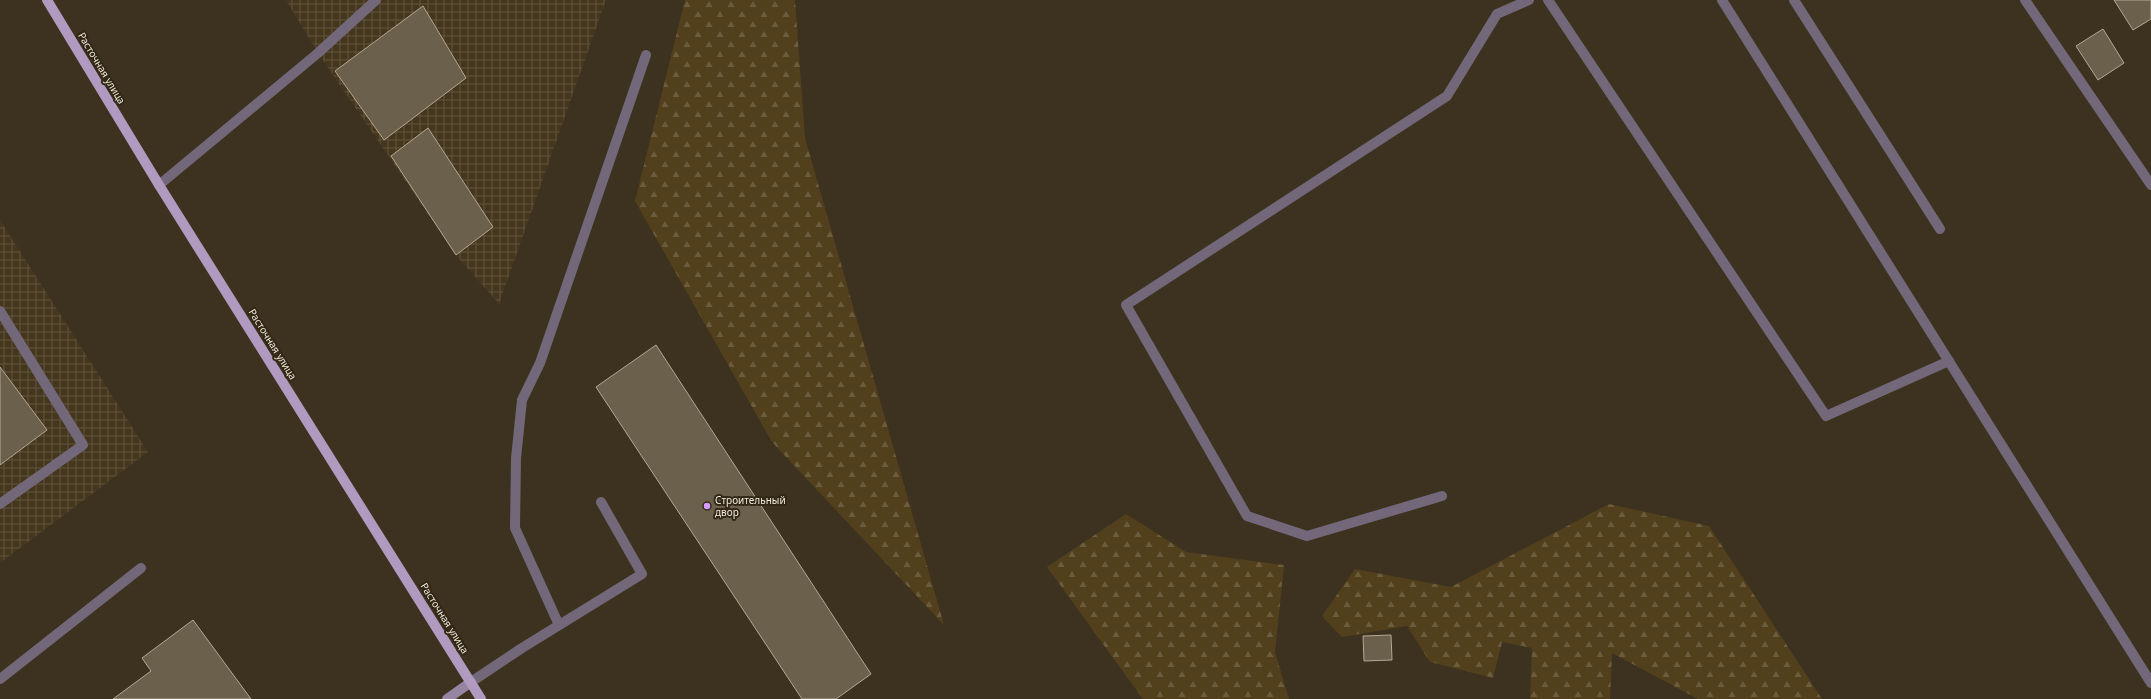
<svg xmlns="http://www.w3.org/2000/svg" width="2151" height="699" font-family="'Noto Sans',sans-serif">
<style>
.industrial{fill:url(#industrial-grid)}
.forest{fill:url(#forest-firs)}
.building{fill:#6b604c;stroke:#b4a892}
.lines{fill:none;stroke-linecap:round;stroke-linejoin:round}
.lane{stroke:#72687a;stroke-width:10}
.secondary{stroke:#9584a2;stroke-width:10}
.primary{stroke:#b09ac0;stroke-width:10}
.poi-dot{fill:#d49cfc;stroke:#322815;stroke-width:1.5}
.labels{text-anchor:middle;stroke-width:4;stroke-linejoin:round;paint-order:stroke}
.street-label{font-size:10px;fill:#efe9dd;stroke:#322815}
.poi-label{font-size:10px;fill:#efe9dd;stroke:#322815;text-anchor:start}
</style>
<defs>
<pattern id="industrial-grid" width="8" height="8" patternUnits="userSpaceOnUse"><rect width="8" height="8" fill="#45371e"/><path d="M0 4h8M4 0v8" fill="none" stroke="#60543e"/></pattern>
<pattern id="forest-firs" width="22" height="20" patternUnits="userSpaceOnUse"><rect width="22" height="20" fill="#52401d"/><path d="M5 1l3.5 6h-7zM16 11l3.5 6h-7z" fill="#6b5c3d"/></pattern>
</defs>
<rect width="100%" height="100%" fill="#3c321f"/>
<g class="industrial">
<polygon points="286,0 606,0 499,304 456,255 318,53"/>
<polygon points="0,220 148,452 0,563"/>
</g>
<g class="forest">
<polygon points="685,0 795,0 805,138 944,625 772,442 635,201"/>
<polygon points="1609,504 1709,526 1822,699 1698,699 1612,653 1610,699 1530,699 1532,648 1502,642 1493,678 1430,662 1407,626 1342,637 1322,616 1355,569 1451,587"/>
<polygon points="1126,514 1186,552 1284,565 1275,652 1289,699 1143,699 1047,567"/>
</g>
<g class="building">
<polygon points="2114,0 2151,0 2151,19 2133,30"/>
<polygon points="423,6 466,78 384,140 335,71"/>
<polygon points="2103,29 2124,63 2098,80 2076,46"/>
<polygon points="428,128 493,227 456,255 391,156"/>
<polygon points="656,345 871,674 836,699 802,699 596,387"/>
<polygon points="0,367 47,430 0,465"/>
<polygon points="193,620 251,699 113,699 151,671 142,658"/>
<polygon points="1391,635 1392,660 1364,661 1363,636"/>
</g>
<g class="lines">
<g class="lane">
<polyline points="1548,0 1826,416 1949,361"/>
<polyline points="1722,0 2151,683"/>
<polyline points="1794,0 1940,229"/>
<polyline points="2025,0 2151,185"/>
<polyline points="159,185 318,53 376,0"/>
<polyline points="0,311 83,445 0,504"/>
<polyline points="1442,496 1307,536 1247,516 1126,305 1447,96 1497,14 1529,0"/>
<polyline points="559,625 515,528 516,458 522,400 540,363 646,55"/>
<polyline points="0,679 141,568"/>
<polyline points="471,682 522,648 642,574 601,502"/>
</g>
<polyline class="secondary" points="447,699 471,682"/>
<polyline class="primary" points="47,0 159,185 481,699"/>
</g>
<circle class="poi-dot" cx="707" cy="506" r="4"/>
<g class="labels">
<g class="street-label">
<text transform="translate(102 68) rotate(59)" y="4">Расточная улица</text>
<text transform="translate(273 344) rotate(58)" y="4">Расточная улица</text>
<text transform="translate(445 618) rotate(58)" y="4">Расточная улица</text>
</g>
<g class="poi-label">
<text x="715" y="504">Строительный<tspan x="715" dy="12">двор</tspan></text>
</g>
</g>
</svg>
